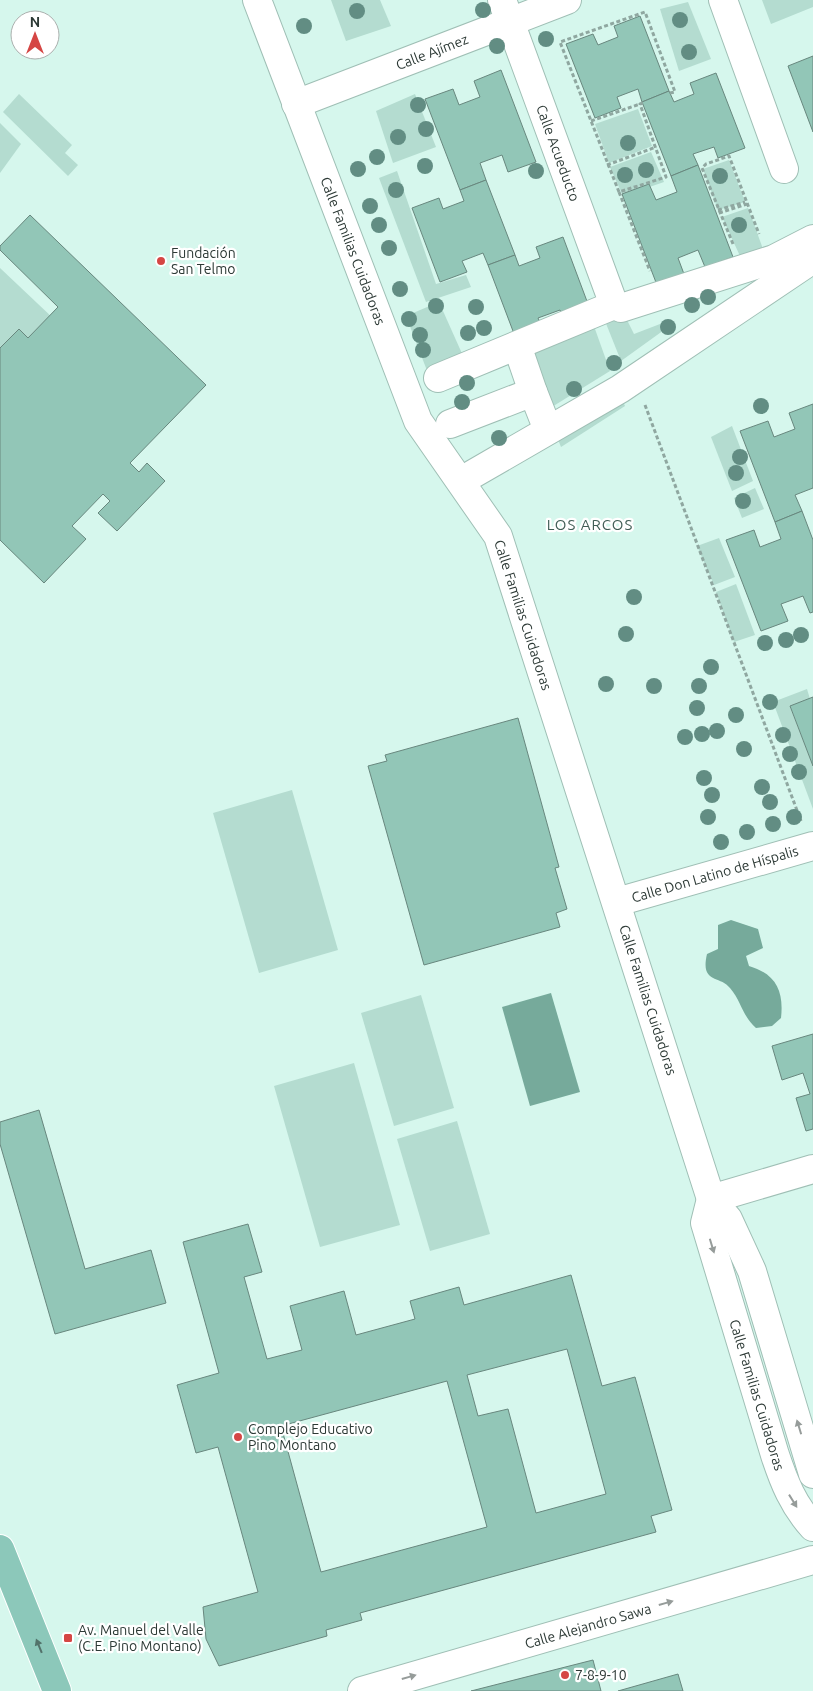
<svg xmlns="http://www.w3.org/2000/svg" width="813" height="1691" font-family="Ubuntu,sans-serif">
<style>
.green{fill:#b4dcd0}
.water{fill:#76aa9b}
.building{fill:#92c6b7;stroke:#68877e;fill-rule:evenodd}
.lines{fill:none;stroke-linecap:round;stroke-linejoin:round}
.minor-casing{stroke:#9fbfb5;stroke-width:30}
.major-casing{stroke:#fff;stroke-width:30}
.path{stroke:#8fa7a0;stroke-width:3;stroke-dasharray:4 2.5;stroke-linecap:butt}
.minor{stroke:#fff;stroke-width:28}
.major{stroke:#8cc8ba;stroke-width:28}
.tree{fill:#628d83}
.oneway{fill:#969c9a}
.oneway2{fill:#52726a}
.poi-dot{fill:#d54644;stroke:#fff;stroke-width:2}
.labels{text-anchor:middle;stroke-width:4.5;stroke-linejoin:round;paint-order:stroke}
.street-label{font-size:14px;fill:#2c3935;stroke:#fff}
.poi-label{font-size:14px;fill:#2c3935;stroke:#fff;text-anchor:start}
.neighbourhood-label{font-size:15px;letter-spacing:1px;fill:#405d55;stroke:#fff}
</style>
<rect width="100%" height="100%" fill="#d6f7ed"/>
<g class="green">
<polygon points="331,0 380,0 391,26 346,41"/>
<polygon points="762,0 813,0 813,7 771,24"/>
<polygon points="688,2 711,59 679,71 660,9"/>
<polygon points="19,94 72,145 65,153 78,165 68,176 3,112"/>
<polygon points="415,94 436,147 393,163 376,111"/>
<polygon points="638,109 652,146 609,163 595,124"/>
<polygon points="0,123 21,144 0,173"/>
<polygon points="651,152 664,182 623,196 610,167"/>
<polygon points="729,160 745,202 718,210 703,169"/>
<polygon points="397,171 436,284 466,275 471,287 426,302 379,178"/>
<polygon points="748,208 763,249 740,256 722,217"/>
<polygon points="0,268 55,320 31,346 0,349"/>
<polygon points="439,302 468,367 431,381 406,316"/>
<polygon points="621,308 634,334 660,324 664,330 621,361 603,316"/>
<polygon points="590,315 610,371 547,410 521,344"/>
<polygon points="622,399 625,406 561,447 551,422"/>
<polygon points="732,426 753,481 732,491 711,437"/>
<polygon points="755,488 764,509 742,518 734,498"/>
<polygon points="719,538 735,577 714,585 697,546"/>
<polygon points="736,584 755,635 734,642 716,592"/>
<polygon points="807,689 810,699 790,707 813,766 813,809 773,702"/>
<polygon points="292,790 338,950 259,973 213,813"/>
<polygon points="421,995 454,1108 394,1126 361,1013"/>
<polygon points="354,1063 400,1225 320,1247 274,1086"/>
<polygon points="457,1121 490,1234 430,1251 397,1139"/>
</g>
<g class="water">
<path d="M731 920 758 929 763 948 746 956 749 966C776 974 784 991 781 1018L772 1026 756 1028C741 1014 742 1002 730 988 720 975 700 984 707 954L718 949V925Z"/>
<polygon points="551,993 580,1092 530,1106 502,1007"/>
</g>
<g class="building">
<polygon points="640,16 669,91 642,102 638,89 617,97 621,108 595,118 566,44 593,34 598,45 618,37 614,26"/>
<polygon points="813,56 813,132 788,66"/>
<polygon points="501,70 536,162 508,172 502,155 480,163 486,180 460,190 425,99 453,89 459,105 480,97 474,81"/>
<polygon points="716,73 745,148 718,158 714,147 693,154 698,165 671,176 642,102 669,91 674,102 694,94 690,83"/>
<polygon points="698,165 733,257 705,267 698,250 678,258 684,274 657,285 622,194 649,184 656,200 677,192 671,176"/>
<polygon points="486,180 515,255 488,265 483,253 462,261 467,272 440,282 412,208 439,198 443,209 464,201 460,190"/>
<polygon points="30,215 206,385 130,463 139,472 147,463 165,481 117,531 98,513 110,501 103,494 72,526 86,539 44,583 0,540 0,348 19,329 28,338 58,307 0,250 0,246"/>
<polygon points="563,237 591,312 564,322 560,310 538,318 543,329 516,339 488,265 515,255 519,266 540,258 536,247"/>
<polygon points="813,404 813,488 795,495 802,511 775,522 740,431 768,421 774,437 795,429 789,413"/>
<polygon points="802,511 813,540 813,612 810,613 803,596 781,604 788,621 761,631 726,540 754,530 760,547 781,539 775,522"/>
<polygon points="813,697 813,766 790,706"/>
<polygon points="518,718 559,867 555,868 567,909 556,913 560,927 424,965 368,766 387,761 385,755"/>
<polygon points="813,1034 813,1129 806,1131 796,1098 810,1094 803,1073 782,1080 772,1046"/>
<polygon points="39,1110 85,1269 151,1250 166,1303 55,1334 0,1144 0,1122"/>
<path d="M248 1224 262 1272 244 1277 267 1359 302 1350 290 1306 344 1291 356 1335 415 1319 410 1301 459 1287 464 1305 571 1275 602 1386 635 1377 672 1510 651 1516 656 1532 360 1613 362 1620 326 1630 327 1636 219 1666 206 1639 203 1607 258 1592 218 1447 196 1453 177 1385 219 1373 183 1242ZM567 1349 606 1494 536 1513 508 1409 478 1416 467 1375ZM447 1381 487 1527 321 1572 281 1426Z"/>
<polygon points="593,1660 601,1691 471,1691"/>
<polygon points="678,1674 683,1691 618,1691"/>
</g>
<g class="lines">
<defs>
<g id="minor">
<polyline points="257,0 418,421 498,536 711,1199 728,1219 752,1271 813,1474"/>
<polyline points="723,0 784,169"/>
<polyline points="296,104 567,0"/>
<polyline points="621,308 774,259 813,239"/>
<polyline points="521,357 533,392"/>
<polyline points="438,378 614,305 502,0"/>
<polyline points="450,424 533,392 548,430"/>
<polyline points="473,474 620,389 813,259"/>
<polyline points="617,902 813,846"/>
<path d="M711 1199 705 1223 775 1455C784 1482 793 1505 813 1527"/>
<polyline points="711,1199 813,1169"/>
<polyline points="362,1691 813,1560"/>
</g>
<polyline id="major" points="0,1549 57,1691"/>
</defs>
<use href="#minor" class="minor-casing"/>
<use href="#major" class="major-casing"/>
<g class="path">
<polyline points="643,103 640,104 666,177 619,192 650,271"/>
<polyline points="591,121 640,104"/>
<polyline points="607,165 656,147"/>
<polyline points="619,192 560,42 645,12 675,92 670,93"/>
<polyline points="718,210 745,202"/>
<polyline points="719,213 747,204"/>
<polyline points="733,244 702,168 706,164 729,156 759,234"/>
<polyline points="645,405 801,821"/>
</g>
<use href="#minor" class="minor"/>
<use href="#major" class="major"/>
</g>
<g class="tree">
<circle cx="483" cy="10" r="8"/>
<circle cx="357" cy="11" r="8"/>
<circle cx="680" cy="20" r="8"/>
<circle cx="304" cy="26" r="8"/>
<circle cx="546" cy="39" r="8"/>
<circle cx="497" cy="46" r="8"/>
<circle cx="689" cy="52" r="8"/>
<circle cx="418" cy="105" r="8"/>
<circle cx="426" cy="129" r="8"/>
<circle cx="398" cy="137" r="8"/>
<circle cx="628" cy="143" r="8"/>
<circle cx="377" cy="157" r="8"/>
<circle cx="425" cy="166" r="8"/>
<circle cx="358" cy="169" r="8"/>
<circle cx="646" cy="170" r="8"/>
<circle cx="536" cy="171" r="8"/>
<circle cx="625" cy="175" r="8"/>
<circle cx="720" cy="176" r="8"/>
<circle cx="396" cy="190" r="8"/>
<circle cx="370" cy="206" r="8"/>
<circle cx="379" cy="225" r="8"/>
<circle cx="739" cy="225" r="8"/>
<circle cx="389" cy="248" r="8"/>
<circle cx="400" cy="289" r="8"/>
<circle cx="708" cy="297" r="8"/>
<circle cx="692" cy="305" r="8"/>
<circle cx="436" cy="306" r="8"/>
<circle cx="476" cy="307" r="8"/>
<circle cx="409" cy="319" r="8"/>
<circle cx="668" cy="327" r="8"/>
<circle cx="484" cy="328" r="8"/>
<circle cx="468" cy="333" r="8"/>
<circle cx="420" cy="335" r="8"/>
<circle cx="423" cy="350" r="8"/>
<circle cx="614" cy="363" r="8"/>
<circle cx="467" cy="383" r="8"/>
<circle cx="574" cy="389" r="8"/>
<circle cx="462" cy="402" r="8"/>
<circle cx="761" cy="406" r="8"/>
<circle cx="499" cy="438" r="8"/>
<circle cx="740" cy="457" r="8"/>
<circle cx="736" cy="473" r="8"/>
<circle cx="743" cy="501" r="8"/>
<circle cx="634" cy="597" r="8"/>
<circle cx="626" cy="634" r="8"/>
<circle cx="801" cy="635" r="8"/>
<circle cx="786" cy="640" r="8"/>
<circle cx="765" cy="643" r="8"/>
<circle cx="711" cy="667" r="8"/>
<circle cx="606" cy="684" r="8"/>
<circle cx="654" cy="686" r="8"/>
<circle cx="699" cy="686" r="8"/>
<circle cx="770" cy="702" r="8"/>
<circle cx="697" cy="708" r="8"/>
<circle cx="736" cy="715" r="8"/>
<circle cx="717" cy="731" r="8"/>
<circle cx="702" cy="734" r="8"/>
<circle cx="783" cy="735" r="8"/>
<circle cx="685" cy="737" r="8"/>
<circle cx="744" cy="749" r="8"/>
<circle cx="790" cy="754" r="8"/>
<circle cx="799" cy="772" r="8"/>
<circle cx="704" cy="778" r="8"/>
<circle cx="762" cy="787" r="8"/>
<circle cx="712" cy="795" r="8"/>
<circle cx="770" cy="802" r="8"/>
<circle cx="708" cy="817" r="8"/>
<circle cx="794" cy="817" r="8"/>
<circle cx="773" cy="824" r="8"/>
<circle cx="747" cy="832" r="8"/>
<circle cx="721" cy="842" r="8"/>
</g>
<defs><path id="oneway-solid" d="M-6-.8H1V-3.2L6.5 0L1 3.2V.8H-6Z" transform="scale(1.25)"/></defs>
<g class="oneway">
<use href="#oneway-solid" transform="translate(712 1246) rotate(73)"/>
<use href="#oneway-solid" transform="translate(799 1427) rotate(-107)"/>
<use href="#oneway-solid" transform="translate(793 1501) rotate(58)"/>
<use href="#oneway-solid" transform="translate(666 1603) rotate(-16)"/>
<use href="#oneway-solid" transform="translate(409 1677) rotate(-16)"/>
</g>
<use class="oneway2" href="#oneway-solid" transform="translate(39 1646) rotate(-112)"/>
<g class="poi-dot">
<circle cx="161" cy="261" r="5"/>
<circle cx="238" cy="1437" r="5"/>
<rect x="63" y="1633" width="10" height="10" rx="2.5"/>
<circle cx="565" cy="1675" r="5"/>
</g>
<g class="labels">
<g class="street-label">
<text transform="translate(432 52) rotate(-21)" y="5">Calle Ajímez</text>
<text transform="translate(558 153) rotate(70)" y="5">Calle Acueducto</text>
<text transform="translate(353 251) rotate(69)" y="5">Calle Familias Cuidadoras</text>
<text transform="translate(523 615) rotate(72)" y="5">Calle Familias Cuidadoras</text>
<text transform="translate(715 874) rotate(-16)" y="5">Calle Don Latino de Híspalis</text>
<text transform="translate(648 1000) rotate(72)" y="5">Calle Familias Cuidadoras</text>
<text transform="translate(757 1395) rotate(73)" y="5">Calle Familias Cuidadoras</text>
<text transform="translate(588 1626) rotate(-16)" y="5">Calle Alejandro Sawa</text>
</g>
<g class="poi-label">
<text x="171" y="258">Fundación<tspan x="171" dy="16">San Telmo</tspan></text>
<text x="248" y="1434">Complejo Educativo<tspan x="248" dy="16">Pino Montano</tspan></text>
<text x="78" y="1635">Av. Manuel del Valle<tspan x="78" dy="16">(C.E. Pino Montano)</tspan></text>
<text x="575" y="1680">7-8-9-10</text>
</g>
<g class="neighbourhood-label">
<text x="590" y="530">LOS ARCOS</text>
</g>
</g>
<g transform="translate(35 35)"><circle r="24" fill="#ffffff" stroke="#abb0ae"/>
<path d="M0-4L9 19L0 12L-9 19Z" fill="#d54644"/>
<text y="-8" font-size="14" font-weight="bold" text-anchor="middle" fill="#2c3935">N</text>
</g>
</svg>
